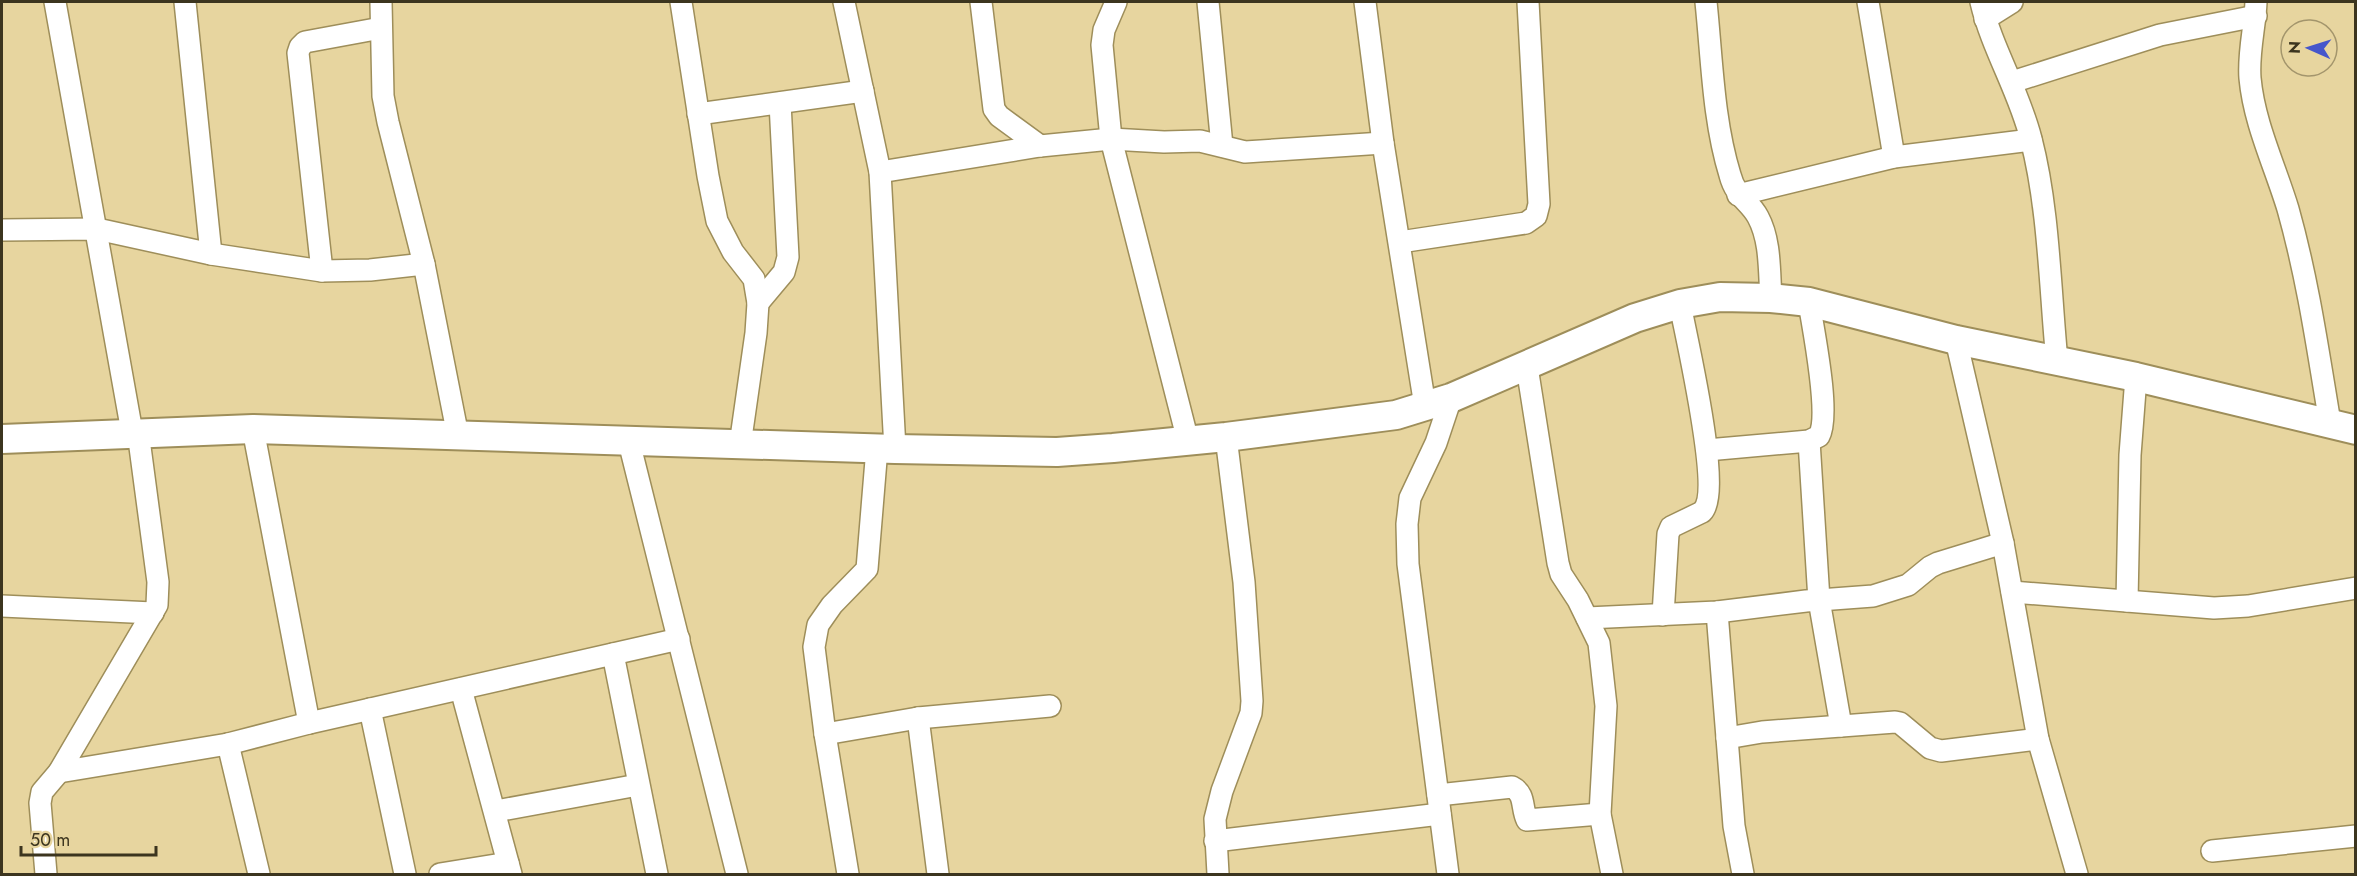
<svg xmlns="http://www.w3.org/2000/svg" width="2357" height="876" font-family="Jost,sans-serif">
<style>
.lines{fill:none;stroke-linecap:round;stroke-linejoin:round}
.street-casing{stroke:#9e8e5a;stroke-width:24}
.secondary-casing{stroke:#9e8e5a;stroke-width:32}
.street{stroke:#fff;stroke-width:21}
.secondary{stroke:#fff;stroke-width:28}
</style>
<rect width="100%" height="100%" fill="#e7d59f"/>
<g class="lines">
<defs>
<g id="street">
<polyline points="55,2 132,432"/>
<polyline points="185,2 211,254"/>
<polyline points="381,2 383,96 388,122 424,264 458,436"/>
<polyline points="681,2 708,176 717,221 733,252 754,279 758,303 756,333 740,445"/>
<polyline points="844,2 880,172 895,449"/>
<polyline points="981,2 994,109 999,116 1040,146"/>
<polyline points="1116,2 1104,30 1102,45 1111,139 1188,441"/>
<polyline points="1208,2 1222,146"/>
<polyline points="1365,2 1383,143 1425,406"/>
<path d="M1706 2C1712 59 1713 120 1730 175 1736 198 1749 200 1758 217 1771 241 1769 272 1771 298"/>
<polyline points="1868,2 1894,157"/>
<path d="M1981 2C1992 49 2019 91 2031 139 2049 208 2050 290 2057 361"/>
<path d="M2256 2C2255 27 2248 52 2250 78 2254 123 2275 166 2288 209 2308 280 2318 351 2330 423"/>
<polyline points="1985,19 2012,2"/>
<polyline points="2012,82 2160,35 2256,16"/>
<polyline points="698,114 863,91"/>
<polyline points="880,172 1040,146 1111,139 1164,142 1200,141 1245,152 1383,143"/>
<polyline points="1738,195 1894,157 2031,140"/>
<polyline points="2,230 97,229 211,254 322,271 370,270 424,264"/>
<polyline points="1400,242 1526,223 1536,216 1539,204 1528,2"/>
<polyline points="322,271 298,53 300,47 305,42 381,28"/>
<polyline points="758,303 784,272 788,257 780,103"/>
<polyline points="1956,340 2003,543 2038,739 2077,874"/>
<polyline points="1527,367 1558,563 1561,574 1578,600 1599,643 1606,706 1600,814 1612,874"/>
<polyline points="253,429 309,723"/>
<polyline points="1809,441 1819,600 1841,726"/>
<polyline points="629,442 737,874"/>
<path d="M1707 450 1809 441 1819 436C1831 415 1813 329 1809 302"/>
<polyline points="2012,592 2214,608 2248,606 2356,588"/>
<polyline points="2127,601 2130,455 2136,377"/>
<polyline points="2,606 153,613"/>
<polyline points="1717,612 1734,826 1743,874"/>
<path d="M1663 615 1668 534 1671 527 1702 512C1723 492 1686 337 1680 304"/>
<polyline points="1587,618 1717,612 1806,601 1873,596 1908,585 1930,567 1938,563 2003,543"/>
<polyline points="613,654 657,874"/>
<polyline points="461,689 511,874"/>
<polyline points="370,709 405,874"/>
<polyline points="918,718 938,874"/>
<polyline points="825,734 918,718 1050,706"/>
<polyline points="1727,738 1762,732 1895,722 1900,723 1930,748 1941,751 2038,739"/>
<polyline points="228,744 259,874"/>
<polyline points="59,772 228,744 309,723 679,639"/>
<path d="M1438 795 1512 787C1526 794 1521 808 1527 820L1600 814"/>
<polyline points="496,811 638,785"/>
<polyline points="1215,841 1440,814"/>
<polyline points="2212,851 2356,836"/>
<polyline points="46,874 40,803 42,792 59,772 157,605 158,582 138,432"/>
<polyline points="440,874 508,863"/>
<polyline points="848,874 825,734 814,647 818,625 832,605 867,569 877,448"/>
<polyline points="1218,874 1215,819 1222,791 1251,713 1252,701 1244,582 1226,437"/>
<polyline points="1448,874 1408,564 1407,524 1410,498 1436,443 1451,398"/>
</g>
<polyline id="secondary" points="2,439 253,429 895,449 1057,452 1113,448 1226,437 1396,415 1451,398 1635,318 1680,304 1720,297 1771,298 1809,302 1956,340 2136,377 2356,430"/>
</defs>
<use href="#street" class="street-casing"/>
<use href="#secondary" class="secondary-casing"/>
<use href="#street" class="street"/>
<use href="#secondary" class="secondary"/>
</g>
<rect width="2357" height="876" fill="none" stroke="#3c351f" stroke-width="6"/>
<g transform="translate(2309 48) rotate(273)"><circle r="28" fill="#e7d59f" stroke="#a3956c" stroke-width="1.5"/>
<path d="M0-4.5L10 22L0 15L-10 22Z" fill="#4556cb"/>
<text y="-9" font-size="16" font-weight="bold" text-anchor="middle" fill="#3c351f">N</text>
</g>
<path d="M21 846v9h135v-9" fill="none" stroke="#3c351f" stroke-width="3"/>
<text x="30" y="846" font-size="18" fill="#3c351f" stroke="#e7d59f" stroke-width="4.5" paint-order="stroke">50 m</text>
</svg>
